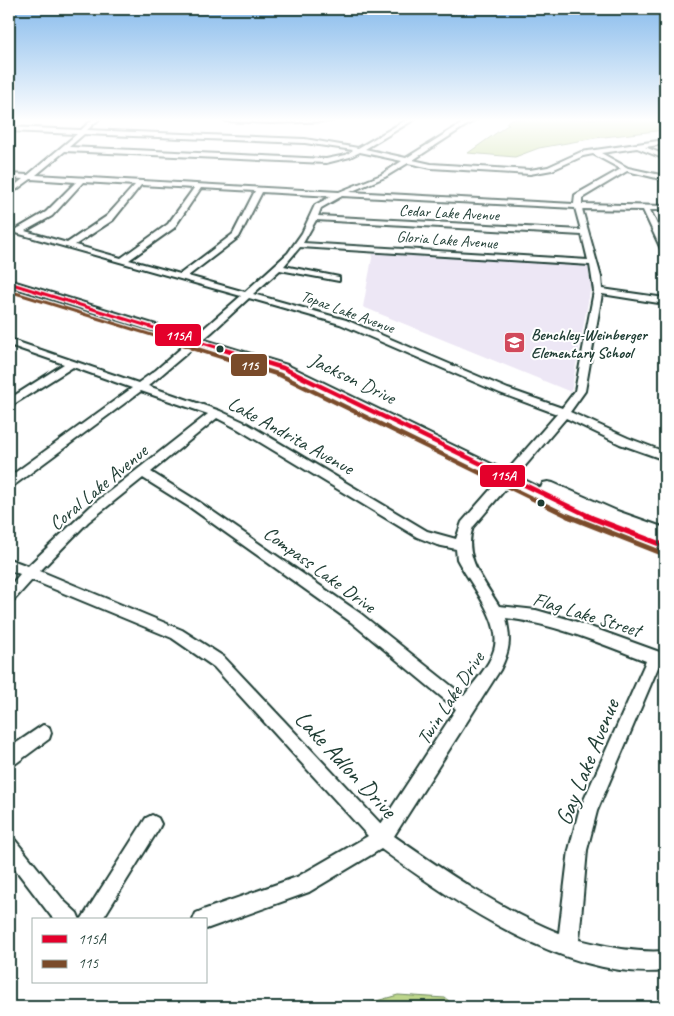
<svg xmlns="http://www.w3.org/2000/svg" width="674" height="1016" font-family="Caveat,sans-serif">
<style>
.built{fill:#ede7f5}
.green{fill:#bcd58b;stroke:#6e8960}
.lines{fill:none;stroke-linecap:round;stroke-linejoin:round}
.minor-casing{stroke:#1f3d34;stroke-width:4}
.major-casing{stroke:#1f3d34;stroke-width:4}
.minor{fill:#fff;fill-rule:evenodd}
.major{fill:#fff;fill-rule:evenodd}
.bus-1-far2-casing{stroke:#fff;stroke-width:5.5}
.bus-1-far1-casing{stroke:#fff;stroke-width:8}
.bus-1-casing{stroke:#fff;stroke-width:9}
.bus-2-far2-casing{stroke:#fff;stroke-width:5.5}
.bus-2-far1-casing{stroke:#fff;stroke-width:8}
.bus-2-casing{stroke:#fff;stroke-width:9}
.bus-1-far2{stroke:#e4002b;stroke-width:3}
.bus-1-far1{stroke:#e4002b;stroke-width:4.5}
.bus-1{stroke:#e4002b;stroke-width:5.5}
.bus-2-far2{stroke:#7a4b2a;stroke-width:3}
.bus-2-far1{stroke:#7a4b2a;stroke-width:4.5}
.bus-2{stroke:#7a4b2a;stroke-width:5.5}
.bus-dot{fill:#1f3d34;stroke:#fff;stroke-width:2}
.labels{text-anchor:middle;stroke-width:4;stroke-linejoin:round;paint-order:stroke}
.far-street-label{font-size:16px;fill:#1f3d34;stroke:#fff}
.far-poi-label{font-size:16px;font-weight:bold;fill:#1f3d34;stroke:#fff;text-anchor:start}
.street-label{font-size:20px;fill:#1f3d34;stroke:#fff}
.near-street-label{font-size:24px;fill:#1f3d34;stroke:#fff}
.line-badge{stroke:#fff;stroke-width:2}
.badge-label{font-size:14px;text-anchor:middle;font-weight:bold;fill:#fff}
</style>
<rect width="100%" height="100%" fill="#fff"/>
<filter id="ink" filterUnits="userSpaceOnUse"><feTurbulence type="fractalNoise" baseFrequency=".02" numOctaves="2"/><feDisplacementMap in="SourceGraphic" scale="10" xChannelSelector="R" yChannelSelector="G"/><feConvolveMatrix kernelMatrix="1 2 1 2 8 2 1 2 1" color-interpolation-filters="sRGB"/></filter>
<g filter="url(#ink)">
<polygon class="built" points="373,253 588,266 591,286 571,392 363,307"/>
<g class="green">
<polygon points="511,119 665,119 665,130 595,138 539,148 515,157 468,153 509,124 506,123"/>
<polygon points="398,995 445,998 457,1007 355,1007"/>
</g>
<g class="lines">
<defs>
<g id="minor">
<path d="M93 119H99L87 130 305 139 358 148 408 119H415L365 149 406 158 469 119H476L413 160 431 164 530 170 548 167 581 152 665 140V144L645 147 665 155V159L637 148 601 153 628 168 665 176V180L627 171 582 198V204L665 206V210H650L665 241V251L661 249 643 210 582 209 601 277 602 289 665 298V304L602 294 585 391 570 412 628 438 665 452V460L620 444 566 418 473 527C462 556 484 581 499 606L536 610 571 620 665 654V668L659 665 597 811 587 850 579 940C607 947 636 953 665 951V971C567 981 457 904 381 849L309 892 206 929V920H193L196 913 203 910 297 877 368 836 214 667 172 638 32 580 14 600 9 602V587L20 574 9 570V559L28 566 91 506 208 414 141 391 13 486 9 487V477L132 388 73 367 9 407V399L64 364 9 345V339L138 383 156 370 241 296 9 231V227L17 229 46 212 76 182 31 179 9 195V190L23 179 9 178V174L28 175 77 134 9 131V127L81 130ZM84 134 305 143 353 150 346 155 326 159 69 147ZM65 151 326 163 350 157 360 152 402 161 381 175 339 192 36 175ZM593 154 621 169 575 195 574 204 350 192 385 177 408 163 431 168 530 174 552 170 583 156ZM83 182 135 185 107 216 67 243 25 231 52 216ZM141 185 194 188 168 224 121 258 75 245 113 220ZM201 188 255 191 233 234 180 274 129 260 174 228ZM262 192 332 196 315 205 302 233 288 253 245 292 188 276 239 237ZM342 196 575 208 581 230 318 216 321 208ZM316 220 582 235 588 260 303 243ZM300 247 590 265 594 291 575 391 562 408 508 389 346 320 253 294 280 270 339 281V277L284 266ZM249 298 340 324 500 393 557 414 462 522 456 539 427 531 246 423 220 411 148 386 212 332ZM217 418 238 429 417 537 437 545 456 549 457 559C470 584 503 622 494 650 489 667 474 682 464 696L361 614 199 502 151 472ZM143 478 191 508 351 622 456 709 381 824 224 657 182 630 40 571 88 522ZM506 618C555 624 600 643 646 661L579 811 569 850 559 933C500 909 447 873 394 836L500 670C510 650 511 640 506 618Z"/>
<polygon points="223,119 333,119 330,121 271,123 226,121"/>
<polygon points="43,725 49,727 51,733 49,739 15,764 9,766 9,748"/>
<polygon points="152,815 158,818 161,824 158,830 102,920 81,920 146,818"/>
<polygon points="9,837 15,840 65,902 77,913 80,920 55,920 51,916 9,861"/>
</g>
<polygon id="major" points="9,280 287,365 541,488 543,483 548,482 553,483 617,511 665,528 665,552 570,515 279,371 9,286"/>
</defs>
<use href="#minor" class="minor-casing"/>
<use href="#major" class="major-casing"/>
<use href="#minor" class="minor"/>
<use href="#major" class="major"/>
<defs>
<polyline id="bus-1-far2" points="9,283 222,349"/>
<polyline id="bus-1-far1" points="218,348 283,368 591,517"/>
<polyline id="bus-1" points="587,516 665,546"/>
<polyline id="bus-2-far2" points="9,291 197,349"/>
<polyline id="bus-2-far1" points="193,348 280,375 570,517"/>
<polyline id="bus-2" points="568,516 662,553"/>
</defs>
<use href="#bus-1-far2" class="bus-1-far2-casing"/>
<use href="#bus-1-far1" class="bus-1-far1-casing"/>
<use href="#bus-1" class="bus-1-casing"/>
<use href="#bus-2-far2" class="bus-2-far2-casing"/>
<use href="#bus-2-far1" class="bus-2-far1-casing"/>
<use href="#bus-2" class="bus-2-casing"/>
<use href="#bus-1-far2" class="bus-1-far2"/>
<use href="#bus-1-far1" class="bus-1-far1"/>
<use href="#bus-1" class="bus-1"/>
<use href="#bus-2-far2" class="bus-2-far2"/>
<use href="#bus-2-far1" class="bus-2-far1"/>
<use href="#bus-2" class="bus-2"/>
</g>
</g>
<linearGradient id="sky" x2="0" y2="1"><stop stop-color="#87bbec"/><stop offset="0.46" stop-color="#fff"/><stop offset="1" stop-color="#fff" stop-opacity="0"/></linearGradient>
<rect width="674" height="261" fill="url(#sky)"/>
<defs>
<symbol id="school-square" viewBox="-11 -11 22 22"><rect x="-9" y="-9" width="18" height="18" rx="4" fill="#d1495b" stroke="#fff"/><path d="M0-5L7-2L0 1L-7-2ZM-4 1L0 2.5L4 1V4Q0 6-4 4Z" fill="#fff"/></symbol>
</defs>
<g fill-rule="evenodd">
<use href="#school-square" x="502" y="330" width="25" height="25"/>
</g>
<g class="bus-dot">
<circle cx="220" cy="349" r="4.5"/>
<circle cx="541" cy="503" r="4.5"/>
</g>
<g class="labels">
<g class="far-street-label">
<text transform="translate(449 212) rotate(3)" y="6">Cedar Lake Avenue</text>
<text transform="translate(447 239) rotate(4)" y="6">Gloria Lake Avenue</text>
<text transform="translate(348 311) rotate(20)" y="6">Topaz Lake Avenue</text>
</g>
<g class="far-poi-label">
<text x="531" y="340">Benchley-Weinberger<tspan x="531" dy="18">Elementary School</tspan></text>
</g>
<g class="street-label">
<text transform="translate(353 378) rotate(26)" y="7">Jackson Drive</text>
<text transform="translate(291 435) rotate(29)" y="7">Lake Andrita Avenue</text>
<text transform="translate(98 487) rotate(-40)" y="7">Coral Lake Avenue</text>
<text transform="translate(320 569) rotate(36)" y="7">Compass Lake Drive</text>
<text transform="translate(587 614) rotate(17)" y="7">Flag Lake Street</text>
<text transform="translate(450 698) rotate(-57)" y="7">Twin Lake Drive</text>
</g>
<g class="near-street-label">
<text transform="translate(587 762) rotate(-68)" y="8">Gay Lake Avenue</text>
<text transform="translate(346 764) rotate(47)" y="8">Lake Adlon Drive</text>
</g>
</g>
<g class="line-badge">
<rect x="154" y="323" width="48" height="24" rx="5" fill="#e4002b"/>
<rect x="230" y="353" width="38" height="24" rx="5" fill="#7a4b2a"/>
<rect x="479" y="464" width="47" height="24" rx="5" fill="#e4002b"/>
</g>
<g class="badge-label">
<text x="178" y="340">115A</text>
<text x="249" y="370">115</text>
<text x="503" y="480">115A</text>
</g>
<rect width="674" height="1016" fill="none" stroke="#fff" stroke-width="30"/>
<rect x="15" y="15" width="644" height="986" fill="none" stroke="#1f3d34" stroke-width="2" filter="url(#ink)"/>
<rect x="32" y="918" width="175" height="65" fill="#ffffff" stroke="#a5b1ae"/>
<rect x="42" y="935" width="25" height="8" fill="#e4002b" stroke="#a5b1ae"/>
<text x="78" y="944" font-size="15" fill="#1f3d34">115A</text>
<rect x="42" y="960" width="25" height="8" fill="#7a4b2a" stroke="#a5b1ae"/>
<text x="78" y="968" font-size="15" fill="#1f3d34">115</text>
</svg>
